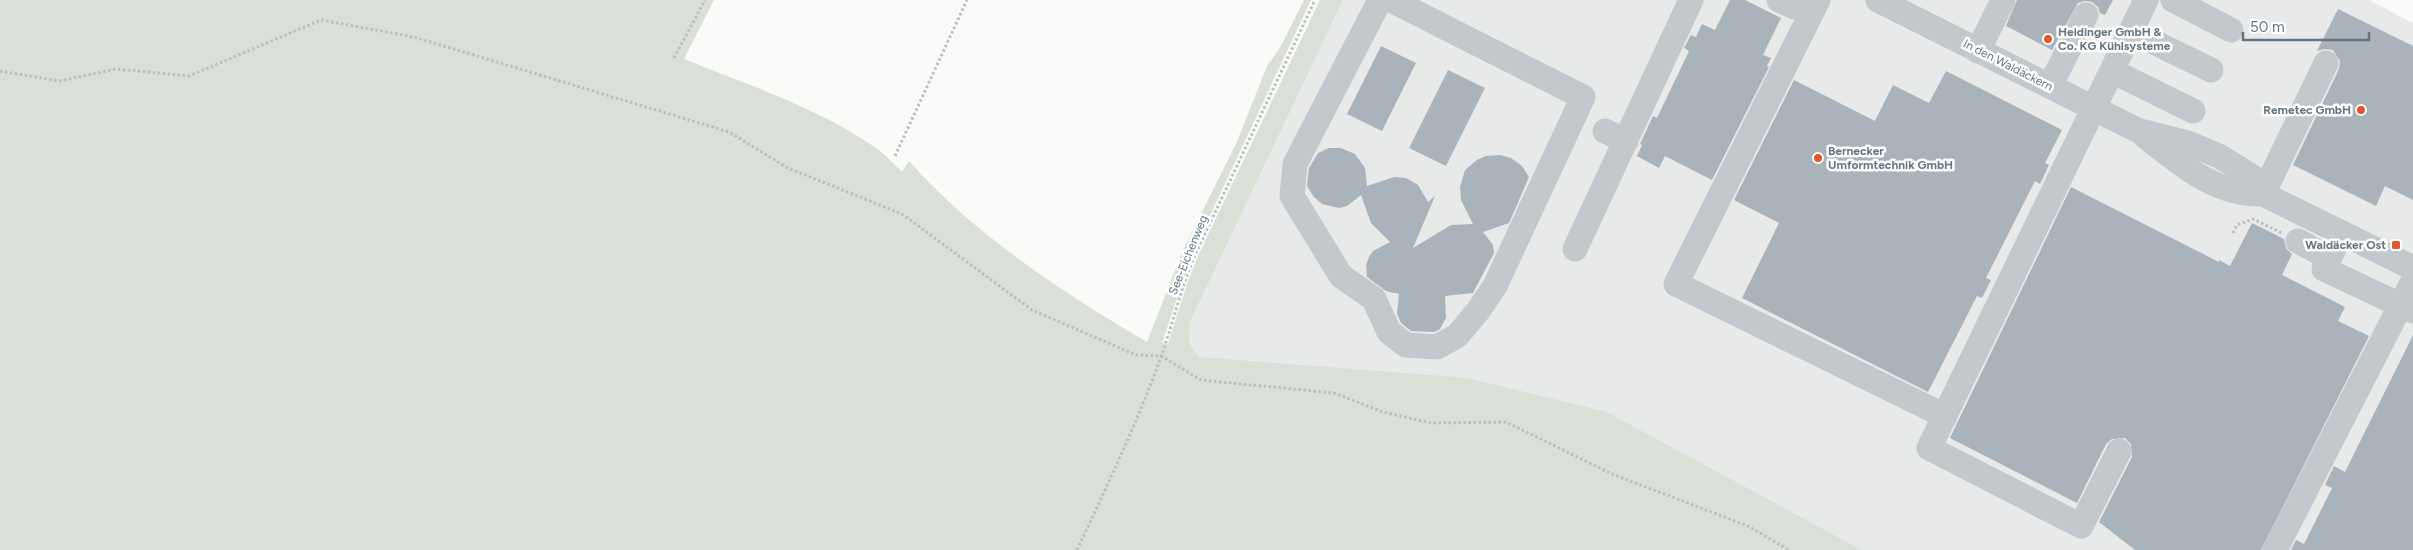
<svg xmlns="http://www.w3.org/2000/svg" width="2413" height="550" font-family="Figtree,sans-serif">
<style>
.built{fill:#e8e9e9}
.green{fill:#dadfd7}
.building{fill:#aab3b9}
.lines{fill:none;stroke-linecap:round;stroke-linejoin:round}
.path{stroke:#bbbfc2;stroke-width:3;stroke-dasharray:2.5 2.5;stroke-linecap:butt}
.minor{stroke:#c3c8cc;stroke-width:25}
.poi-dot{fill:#e4572e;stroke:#fff;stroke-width:2}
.labels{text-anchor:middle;stroke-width:5;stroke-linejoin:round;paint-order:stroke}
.poi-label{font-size:12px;font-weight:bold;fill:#657683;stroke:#fff;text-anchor:start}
.street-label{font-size:12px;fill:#657683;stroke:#fff}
</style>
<rect width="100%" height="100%" fill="#fafaf8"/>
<polygon class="built" points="1343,0 2369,0 2413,23 2413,550 1862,550 1607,412 1199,357 1189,344 1190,322"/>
<path class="green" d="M0 0H714L684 59C748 85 816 107 873 146 884 153 893 163 902 172L909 161C972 233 1065 294 1147 342L1183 250 1236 144 1267 66 1280 48 1304 0H1311L1192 254 1162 343 1168 344 1188 281 1198 256 1320 0H1343L1190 322 1189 344 1199 357 1467 378 1607 412 1862 550H0Z"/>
<g class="building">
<polygon points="1730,0 1745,0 1781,18 1763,55 1771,58 1767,66 1769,67 1712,180 1665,156 1659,168 1637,156 1642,145 1640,144 1653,116 1657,118 1689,51 1684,48 1691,35 1696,37 1702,24 1715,30"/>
<polygon points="2017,0 2113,0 2105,15 2100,13 2098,7 2092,2 2085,1 2078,3 2052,50 2006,26"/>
<polygon points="2338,9 2413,46 2413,200 2385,186 2376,206 2293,165 2339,69 2340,61 2333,50 2325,49 2317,51"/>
<polygon points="1381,46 1416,63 1382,131 1347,114"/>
<polygon points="1448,70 1485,88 1446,166 1409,148"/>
<polygon points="1946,71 2062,130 2045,163 2049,165 2040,184 2035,181 1986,278 1991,280 1982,298 1977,296 1928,392 1742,298 1779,223 1734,200 1794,80 1875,121 1893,85 1929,103"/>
<polygon points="1329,148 1341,148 1355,154 1365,168 1367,186 1394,177 1406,178 1418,185 1428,202 1435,196 1413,248 1451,225 1473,224 1461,200 1460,187 1465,170 1477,160 1486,156 1500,155 1511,158 1522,166 1529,177 1509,223 1483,232 1493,245 1494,253 1473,293 1445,296 1446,318 1440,329 1434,332 1411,331 1401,323 1397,314 1399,294 1386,291 1367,277 1366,265 1369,257 1373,251 1390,242 1371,223 1361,195 1347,206 1339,208 1322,204 1314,197 1307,186 1309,168 1318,153"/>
<polygon points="2071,187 2219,262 2219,260 2230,266 2252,223 2284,239 2286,248 2292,254 2282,275 2345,307 2338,321 2369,336 2261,550 2135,550 2099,522 2132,457 2131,444 2125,438 2112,439 2106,444 2077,503 1950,438"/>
<polygon points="2413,335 2413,550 2291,550 2296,540 2304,544 2332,488 2325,485 2334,466 2345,472"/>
</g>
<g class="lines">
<g class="path">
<polyline points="674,58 705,0"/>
<polyline points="0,71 59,81 116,69 189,76 321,20 414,37 729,132 788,168 902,214 1032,310 1136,355 1161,356 1201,380 1334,393 1383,412 1431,423 1506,422 1612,474 1748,526 1789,550"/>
<polyline points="895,156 967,0"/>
<polyline points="2233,233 2237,225 2253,219 2282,233"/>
<path d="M1077 550C1107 486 1137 423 1161 357 1173 323 1181 288 1195 255L1315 0"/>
</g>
<g class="minor">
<polyline points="1380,0 1295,164 1292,196 1341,276 1374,299 1389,332 1406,345 1437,347 1457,336 1478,311 1495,286 1583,97 1391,0"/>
<polyline points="1779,0 1795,7"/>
<polyline points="1818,0 1676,284 1945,416"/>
<polyline points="1878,0 2137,130 2188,143 2219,156 2256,179 2263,194"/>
<polyline points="2173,0 2231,30"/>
<polyline points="2131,31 2211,70"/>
<polyline points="1978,51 2003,0"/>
<polyline points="2112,71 2193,111"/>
<polyline points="2050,86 2086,15"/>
<polyline points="1605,131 1626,141"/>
<path d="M2145 136C2180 164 2217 196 2263 194L2413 268"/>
<polyline points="2263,194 2326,63"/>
<polyline points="2342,233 2324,269 2413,311"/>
<polyline points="2298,241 2329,258"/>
<polyline points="1575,249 1691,0"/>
<polyline points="2119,451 2081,526 1929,448 2146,0"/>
<polyline points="2275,550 2413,281"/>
</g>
</g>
<g class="poi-dot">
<circle cx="2048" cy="39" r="5"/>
<circle cx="2361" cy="110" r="5"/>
<circle cx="1818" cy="158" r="5"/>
<rect x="2391" y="240" width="10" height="10" rx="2.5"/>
</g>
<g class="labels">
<g class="poi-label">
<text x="2058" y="36">Heidinger GmbH &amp;<tspan x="2058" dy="14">Co. KG Kühlsysteme</tspan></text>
<text x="2351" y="114" text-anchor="end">Remetec GmbH</text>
<text x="1828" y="155">Bernecker<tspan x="1828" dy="14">Umformtechnik GmbH</tspan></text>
<text x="2386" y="249" text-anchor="end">Waldäcker Ost</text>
</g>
<g class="street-label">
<text transform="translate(2008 65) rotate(27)" y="4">In den Waldäckern</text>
<text transform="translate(1188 255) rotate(-68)" y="4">See-Eichenweg</text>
</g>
</g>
<path d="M2243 32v8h126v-8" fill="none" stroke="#657683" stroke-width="2.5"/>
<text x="2250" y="32" font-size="15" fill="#657683" stroke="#ffffff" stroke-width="4" paint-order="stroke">50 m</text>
</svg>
